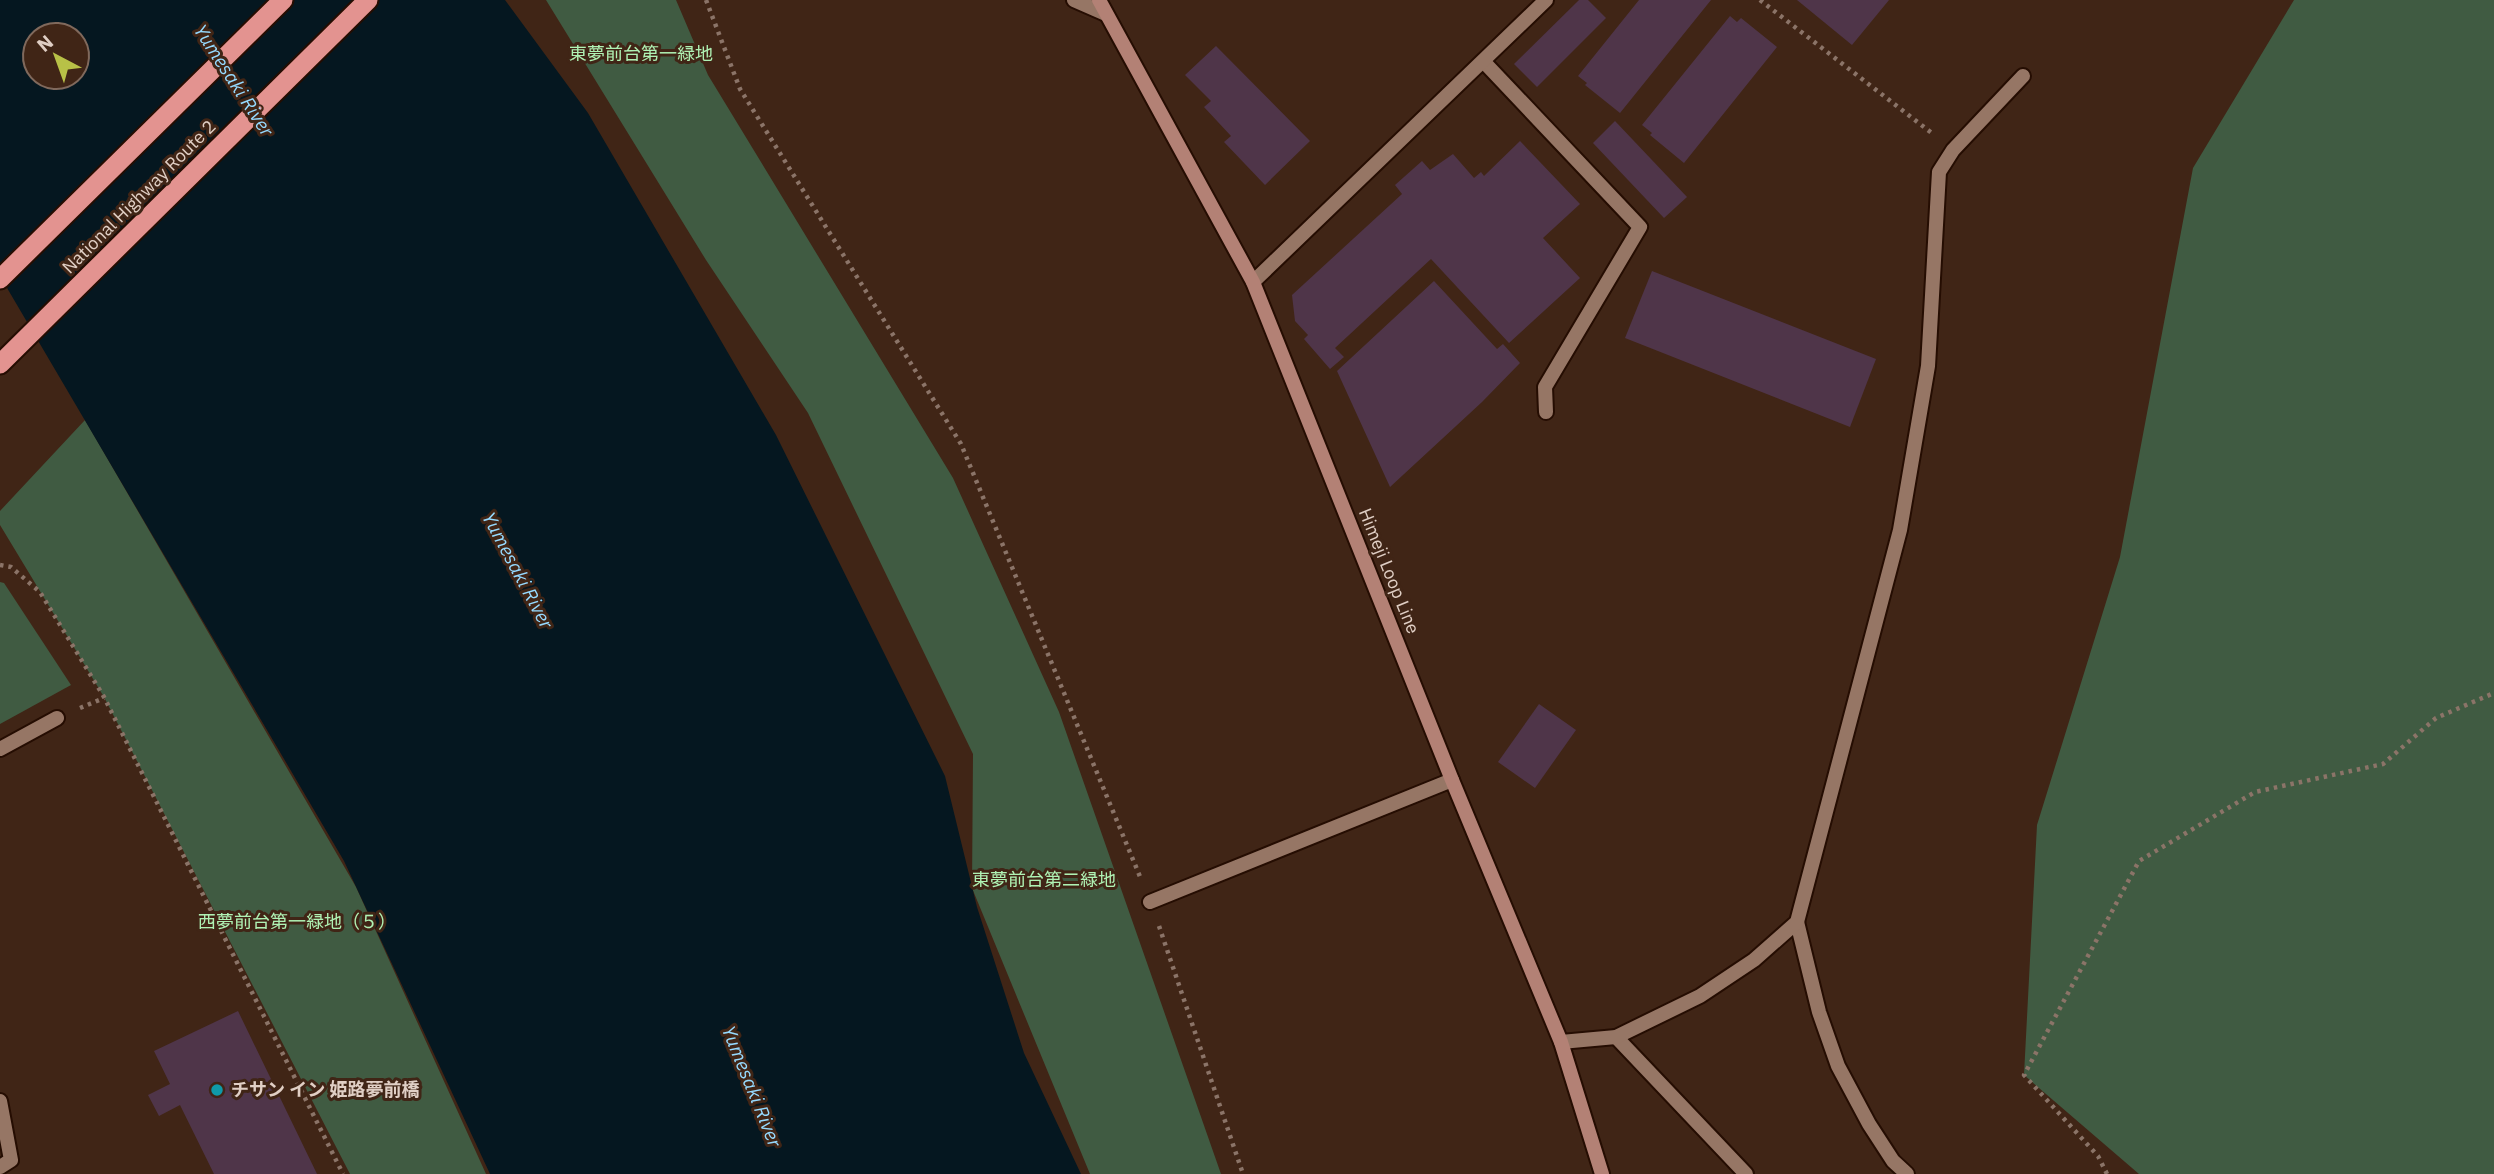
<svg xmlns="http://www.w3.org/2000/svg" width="2494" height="1174" font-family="'IBM Plex Sans','Noto Sans JP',sans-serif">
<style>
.green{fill:#405b42}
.water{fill:#051720;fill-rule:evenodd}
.building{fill:#4f3549}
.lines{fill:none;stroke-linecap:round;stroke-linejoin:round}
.service-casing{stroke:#250d02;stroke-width:18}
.minor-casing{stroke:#250d02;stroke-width:18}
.tertiary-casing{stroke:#250d02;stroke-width:18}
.secondary-casing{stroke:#250d02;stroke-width:18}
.trunk-casing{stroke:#250d02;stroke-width:23}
.path{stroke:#8b7468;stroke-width:4.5;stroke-dasharray:3.5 5;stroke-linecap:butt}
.service{stroke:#967665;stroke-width:14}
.minor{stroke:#967665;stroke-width:14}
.tertiary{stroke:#967665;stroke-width:14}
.secondary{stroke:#b38175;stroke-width:14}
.trunk{stroke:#e39390;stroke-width:19}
.culture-dot{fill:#0f9aa8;stroke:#402516;stroke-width:2.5}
.labels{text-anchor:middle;stroke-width:6;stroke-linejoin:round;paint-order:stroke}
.park-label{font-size:18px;fill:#aff2b4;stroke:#402516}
.street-label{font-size:18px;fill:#e0cfc5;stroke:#402516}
.poi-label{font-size:18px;font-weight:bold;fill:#e0cfc5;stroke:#402516;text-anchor:start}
.water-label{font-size:19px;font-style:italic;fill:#95daff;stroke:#402516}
</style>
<rect width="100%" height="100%" fill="#402516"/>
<g class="green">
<polygon points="546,0 676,0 708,75 953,478 1059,712 1221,1174 1090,1174 972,888 973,754 808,413 706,260"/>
<polygon points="2294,0 2494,0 2494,1174 2139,1174 2024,1075 2037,825 2120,557 2193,168"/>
<polygon points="85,420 356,887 486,1174 350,1174 104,697 0,525 0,511"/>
<polygon points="0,582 4,583 71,685 0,724"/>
</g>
<path class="water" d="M0 0H505L588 113 776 435 945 776 977 907 1024 1053 1081 1174H490L344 861 0 276ZM35 35H77V77H35Z"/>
<g class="building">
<polygon points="1579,0 1588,0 1606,18 1537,87 1514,64"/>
<polygon points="1639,0 1711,0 1620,113 1585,85 1587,83 1578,76"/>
<polygon points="1797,0 1889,0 1852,45"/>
<polygon points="1730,16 1737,22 1741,18 1777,47 1684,163 1650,135 1652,133 1642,125"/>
<polygon points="1216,46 1310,141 1265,185 1224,142 1231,136 1204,107 1211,101 1185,75"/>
<polygon points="1615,121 1687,197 1664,218 1593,143"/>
<polygon points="1520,141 1580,204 1543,238 1580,278 1509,343 1431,259 1335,348 1344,357 1330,369 1304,339 1308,335 1295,321 1292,295 1402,194 1395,185 1422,161 1430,170 1453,154 1474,178 1481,172 1484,176"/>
<polygon points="1652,271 1876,359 1850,427 1625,338"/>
<polygon points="1434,281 1497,349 1503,344 1520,363 1482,402 1390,487 1337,371"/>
<polygon points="1539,704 1576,730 1535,788 1498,762"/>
<polygon points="238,1011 317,1174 214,1174 180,1105 159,1116 148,1095 170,1084 154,1051"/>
</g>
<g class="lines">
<defs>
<g id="service">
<polyline points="1484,62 1640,227 1545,387 1546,412"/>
<polyline points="1253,282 1546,0"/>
</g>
<g id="minor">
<polyline points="0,749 57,718"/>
<polyline points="1150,902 1452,780"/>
<polyline points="1797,922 1819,1012 1838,1066 1869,1124 1893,1161 1907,1174"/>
<polyline points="1616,1037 1746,1174"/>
<polyline points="1561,1042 1616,1037 1700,996 1754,960 1797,922 1900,530 1928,366 1939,172 1953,150 2023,76"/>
</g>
<g id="tertiary">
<polyline points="1074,0 1106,14"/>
<polyline points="0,1101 11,1160 0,1167"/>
</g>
<polyline id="secondary" points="1099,0 1253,282 1452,780 1561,1042 1602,1174"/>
<g id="trunk">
<polyline points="0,279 283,0"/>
<polyline points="0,364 368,0"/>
</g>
</defs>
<use href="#service" class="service-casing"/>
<use href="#minor" class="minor-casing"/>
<use href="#tertiary" class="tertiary-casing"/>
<use href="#secondary" class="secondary-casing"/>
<use href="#trunk" class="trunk-casing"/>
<g class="path">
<polyline points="706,0 740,89 961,444 1141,879"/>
<polyline points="1760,0 1933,134"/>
<polyline points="0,565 11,567 40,592 104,697 343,1174"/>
<polyline points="80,708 104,698"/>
<polyline points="1159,926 1243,1174"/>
<polyline points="2107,1174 2098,1156 2024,1075 2139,861 2255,792 2383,764 2436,718 2494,693"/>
</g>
<use href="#service" class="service"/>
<use href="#minor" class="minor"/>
<use href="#tertiary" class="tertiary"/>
<use href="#secondary" class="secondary"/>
<use href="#trunk" class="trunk"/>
</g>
<circle class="culture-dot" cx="217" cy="1090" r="7"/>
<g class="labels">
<g class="park-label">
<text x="641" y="60">東夢前台第一緑地</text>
<text x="1044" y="886">東夢前台第二緑地</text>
<text x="297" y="928">西夢前台第一緑地（５）</text>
</g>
<g class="street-label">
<text transform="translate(139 197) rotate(-45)" y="6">National Highway Route 2</text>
<text transform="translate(1389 571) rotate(68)" y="6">Himeji Loop Line</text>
</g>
<g class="poi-label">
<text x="231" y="1096">チサン イン 姫路夢前橋</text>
</g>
<g class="water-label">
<text transform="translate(234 80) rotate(57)" y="7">Yumesaki River</text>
<text transform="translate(518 570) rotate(62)" y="7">Yumesaki River</text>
<text transform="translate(752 1086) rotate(68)" y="7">Yumesaki River</text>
</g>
</g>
<g transform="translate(56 56) rotate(319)"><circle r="33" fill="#402516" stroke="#80695c" stroke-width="2"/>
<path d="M0-5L12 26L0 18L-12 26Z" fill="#b8c147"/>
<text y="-10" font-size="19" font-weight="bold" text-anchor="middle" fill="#e0cfc5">N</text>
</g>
</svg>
